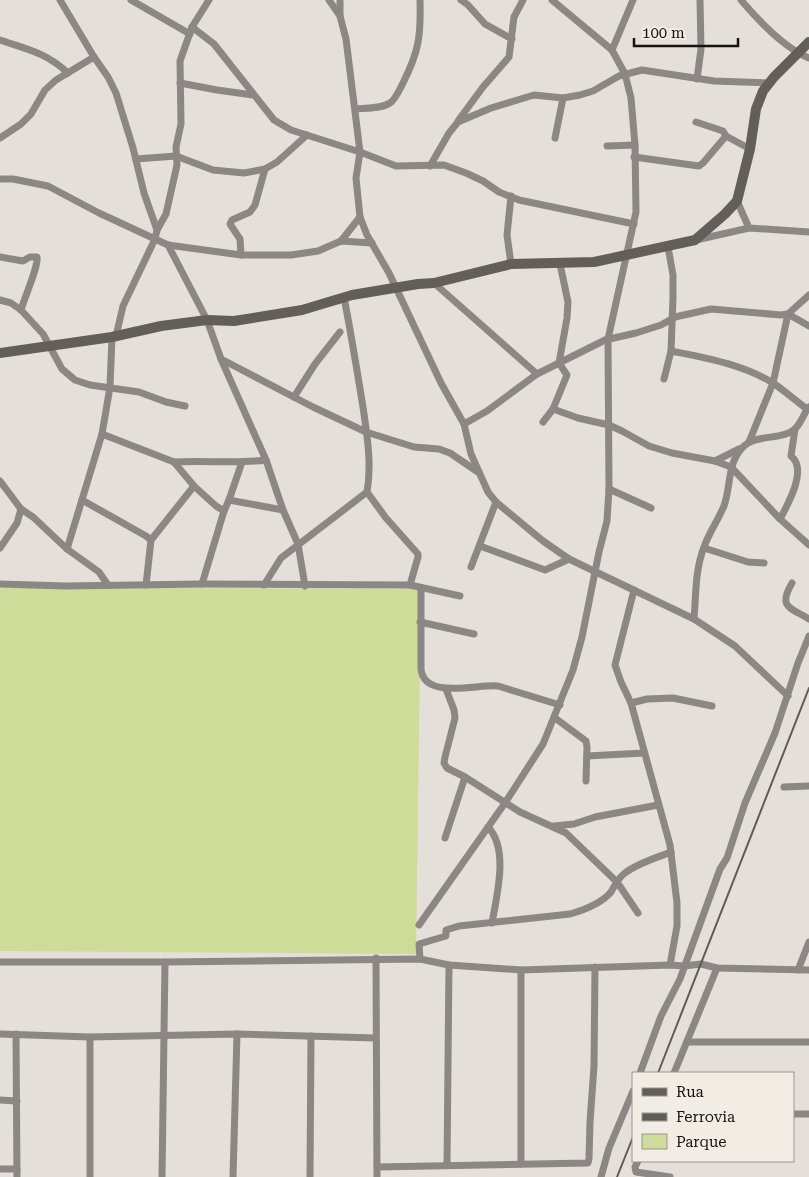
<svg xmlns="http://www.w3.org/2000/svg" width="809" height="1177" font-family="'Roboto Serif',serif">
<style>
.green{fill:#cfdb98}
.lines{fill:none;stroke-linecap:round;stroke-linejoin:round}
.street{stroke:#8a8785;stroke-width:7}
.secondary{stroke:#625e5a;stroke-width:10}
.rail{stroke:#5f5c58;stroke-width:2}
</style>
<rect width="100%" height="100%" fill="#e4dfd8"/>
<polygon class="green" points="0,587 421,589 416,954 0,951"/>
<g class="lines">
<g class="street">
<polyline points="60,0 94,57 108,77 116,93 133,148 144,193 157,230 155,239 123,306 116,336"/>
<polyline points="131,0 190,34"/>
<polyline points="329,0 340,16"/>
<polyline points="340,0 340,16 346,39 360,152 356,178 360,217 367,235 389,273 441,383 464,424 471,454 488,492 496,502 543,541 569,559 694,619 735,646 788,696"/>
<polyline points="461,0 468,5 485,24 512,39"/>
<polyline points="552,0 612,50 633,0"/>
<path d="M741 0C758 20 784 48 809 58"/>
<polyline points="192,27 214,44 274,120 291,130 360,152 396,166 444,165 466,173 483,181 499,192 519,200 634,224"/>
<path d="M0 40C27 49 47 53 68 73"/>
<polyline points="697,79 701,49 700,0"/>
<polyline points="180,83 217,90 253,95"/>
<path d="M355 109C365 108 381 109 390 103 395 100 400 89 403 83 419 51 421 36 420 0"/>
<polyline points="458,121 483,87 509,57 514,17 523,0"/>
<polyline points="696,122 723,131 726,136 750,149"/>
<polyline points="0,138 21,124 31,114 45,90 56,80 94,57"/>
<polyline points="555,138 563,98"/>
<polyline points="607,146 635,145"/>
<polyline points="634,157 699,166 703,163 726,136"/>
<polyline points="136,159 176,156 213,170 244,173 265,169 277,162 307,135"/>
<polyline points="430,166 449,133 458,122 491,108 534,95 563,98 580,95 593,91 619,76 642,70 714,81 769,83"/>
<polyline points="0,179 13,179 48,186 99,213 168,245 241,255 291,255 318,251 341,241 372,243"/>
<polyline points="511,196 507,235 511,264"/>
<polyline points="737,201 749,228 809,232"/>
<polyline points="157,230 166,214 177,165 176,147 181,124 180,61 192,27 209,0"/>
<polyline points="696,240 749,228"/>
<polyline points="341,241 360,217"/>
<polyline points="168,245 207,320 221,359 313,407 366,432 414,447 439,449 450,453 478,472"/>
<polyline points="241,255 240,239 230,224 232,220 250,212 255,205 265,169"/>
<path d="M0 257 23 261 30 257H37C39 265 24 299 21 310"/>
<polyline points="434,283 537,374"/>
<polyline points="0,300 11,303 21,310 43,334 62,369 75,380 90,385 139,392 166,402 185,406"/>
<polyline points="788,314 809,326"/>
<path d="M671 351C706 358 742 364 773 383 785 391 796 401 807 409L809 407"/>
<polyline points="221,359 266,460 283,510 298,544 305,586"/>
<polyline points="664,379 671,351 673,298 673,275 668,247"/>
<polyline points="294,397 315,364 340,332"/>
<polyline points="553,409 578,418 609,425 622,431 649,446 672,453 715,461 731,467 780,519 809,545"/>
<polyline points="543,422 553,409 567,375 559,363 567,318 568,302 560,264"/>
<polyline points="464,424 487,411 537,374 605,340 636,333 661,325 675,317 711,309 781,315 788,314 809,295"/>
<polyline points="102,434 174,462 194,486 216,506 224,511 229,500 283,510"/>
<polyline points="749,442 773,383 788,314"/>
<polyline points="715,461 739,449"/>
<path d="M174 462C205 460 236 464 266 460"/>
<polyline points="0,481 21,509 17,523 0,548"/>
<polyline points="609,489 651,508"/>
<polyline points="82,500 146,536 151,540"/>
<polyline points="229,500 242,462"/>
<polyline points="21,509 33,517 67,549"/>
<path d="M780 519C788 504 808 469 791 456L795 429"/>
<polyline points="480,546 545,570 569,559"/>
<polyline points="704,548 748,562 764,563"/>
<polyline points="471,567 496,502"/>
<path d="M792 583C778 607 789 607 809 619"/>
<path d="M0 584 66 586 202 584 410 585 418 557V554L386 518 367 492C372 464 367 435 363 407 357 370 351 334 344 297"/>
<polyline points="202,584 224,511"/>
<polyline points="108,585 99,572 67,549 102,434 110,387 112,337"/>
<polyline points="146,585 151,540 194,486"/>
<polyline points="264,585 281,558 367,492"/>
<polyline points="410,585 460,596"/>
<path d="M421 589V669C424 700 477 684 498 686L560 705"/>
<polyline points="634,590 615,665 621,682 631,703 670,845 677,903 677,926 670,965"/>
<path d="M694 619C696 595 695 570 704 547 709 533 718 520 724 506 731 487 727 464 742 448 755 433 782 441 795 429 800 424 804 415 807 409"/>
<polyline points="420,622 474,634"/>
<polyline points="446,689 454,710 455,718 445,757 444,763 447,768 465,777 520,812 566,833 617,882 638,913"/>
<polyline points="631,703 647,699 673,698 712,706"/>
<polyline points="555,718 586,741 587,747 586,781"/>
<polyline points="587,756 644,753"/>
<polyline points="784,787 809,786"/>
<polyline points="554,826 574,824 595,817 658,805"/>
<path d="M488 827C509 849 497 894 492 923"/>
<polyline points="445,838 465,777"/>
<polyline points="419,925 505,803 543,744 573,670 582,637 599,552 607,521 609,489 608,339 636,212 635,145 631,98 625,74 612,50"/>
<polyline points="376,958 377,1177"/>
<path d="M420 959 419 944 446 936V930L459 926 570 914C584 910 601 904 611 892 615 885 618 878 625 873 638 863 656 858 671 852"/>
<polyline points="0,962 165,962 420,959 449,965 521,970 670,965 684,966 701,964 717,968 809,970"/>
<polyline points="798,970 809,942"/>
<polyline points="0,1034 90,1037 237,1034 375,1038"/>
<polyline points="16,1034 17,1177"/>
<polyline points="687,1042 809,1042"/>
<polyline points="640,1073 661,1016 680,979 720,869 727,858 745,803 775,733 798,663 809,636"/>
<polyline points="674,1073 717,968"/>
<polyline points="0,1100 17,1101"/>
<polyline points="793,1114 809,1114"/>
<polyline points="638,1161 635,1167 636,1172 670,1177"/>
<polyline points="521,1164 521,970"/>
<polyline points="447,1165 449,965"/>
<polyline points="377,1167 588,1163 589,1159 590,1122 594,1066 595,967"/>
<polyline points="0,1169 17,1169"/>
<polyline points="90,1177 90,1037"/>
<polyline points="162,1177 165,962"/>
<polyline points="233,1177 237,1034"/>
<polyline points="310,1177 311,1036"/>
<polyline points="601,1177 609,1148 633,1091"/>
</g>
<polyline class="secondary" points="0,353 112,337 161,326 207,320 234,321 302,310 352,295 418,284 434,283 511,264 594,262 695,240 725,214 737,201 750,149 756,109 763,91 774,77 809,42"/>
<g class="rail">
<polyline points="658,1073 809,688"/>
<polyline points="617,1177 633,1137"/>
</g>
</g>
<rect x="632" y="1072" width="162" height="90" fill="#f1ede5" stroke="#999690"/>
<rect x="642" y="1088" width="25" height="8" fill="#625e5a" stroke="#999690"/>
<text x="676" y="1097" font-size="15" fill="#151311">Rua</text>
<rect x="642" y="1113" width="25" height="8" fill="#5f5c58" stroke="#999690"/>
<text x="676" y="1122" font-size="15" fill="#151311">Ferrovia</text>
<rect x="642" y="1134" width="25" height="15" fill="#cfdb98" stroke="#999690"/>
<text x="676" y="1147" font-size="15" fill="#151311">Parque</text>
<path d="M634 38v8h104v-8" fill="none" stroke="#151311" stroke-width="2.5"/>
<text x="642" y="38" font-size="15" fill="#151311" stroke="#f1ede5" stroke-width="4" paint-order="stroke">100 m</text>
</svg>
